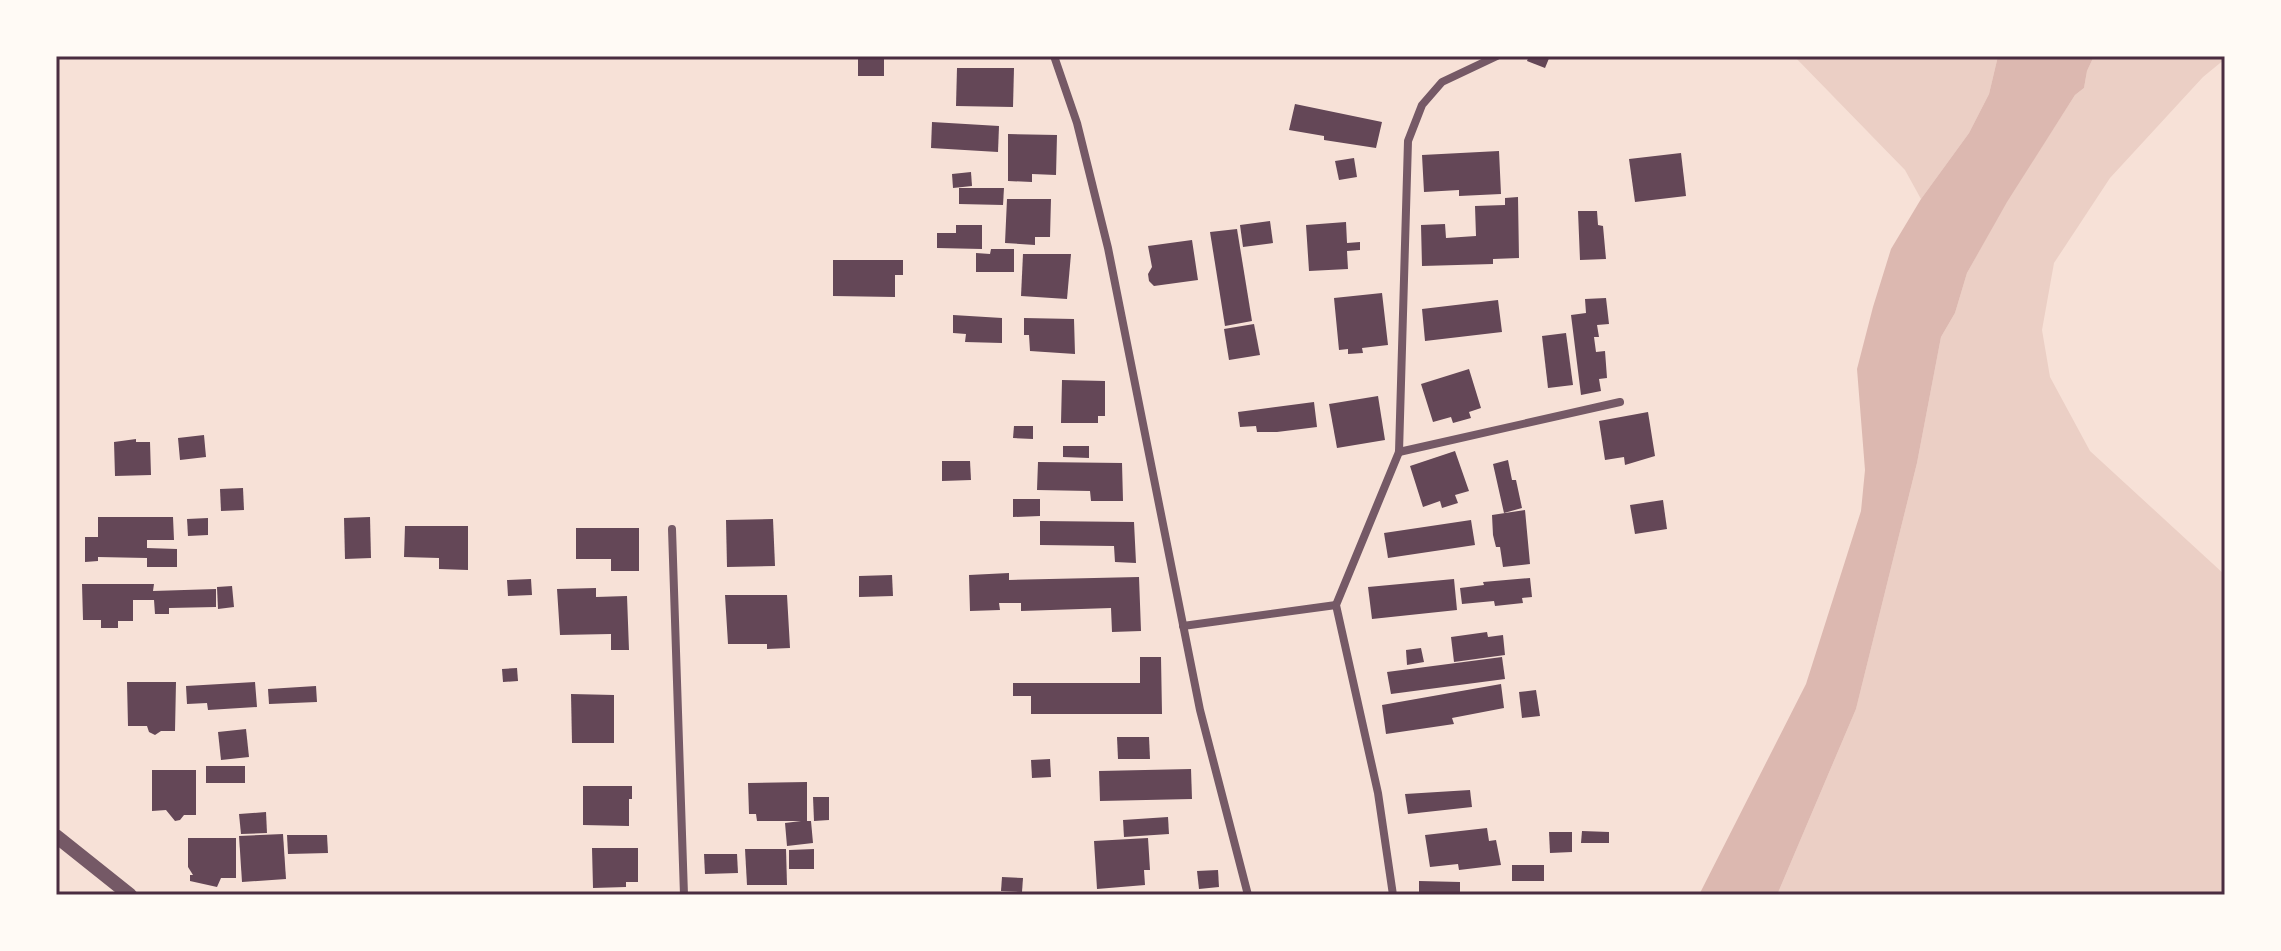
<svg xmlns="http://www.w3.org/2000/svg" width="2281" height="951" font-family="Barlow,sans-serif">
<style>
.green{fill:#ebcfc5}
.water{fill:#dcb8b0}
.building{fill:#644757}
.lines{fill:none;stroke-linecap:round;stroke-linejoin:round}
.minor{stroke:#755966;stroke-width:8}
.tertiary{stroke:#755966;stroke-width:14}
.neatline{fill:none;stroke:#4a2c40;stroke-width:3}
</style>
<rect width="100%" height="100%" fill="#f7e1d7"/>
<g class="green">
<polygon points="1794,56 1998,56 1989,94 1969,133 1921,199 1905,170"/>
<polygon points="2094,56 2225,56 2225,59 2203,77 2110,178 2054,263 2042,330 2050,377 2090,451 2225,575 2225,895 1777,895 1856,709 1917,463 1941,337 1955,313 1967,273 2006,202 2075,95 2084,88 2087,71"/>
</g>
<polygon class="water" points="1998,56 2094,56 2087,71 2084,88 2075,95 2007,202 1967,273 1955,313 1941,337 1917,463 1856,709 1777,895 1699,895 1806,684 1861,511 1865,470 1857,369 1873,307 1891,249 1921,199 1969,133 1989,94"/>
<g class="building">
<polygon points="1529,56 1550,56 1545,68 1527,61"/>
<rect x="858" y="59" width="26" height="17"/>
<polygon points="957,68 1014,68 1013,107 956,106"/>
<polygon points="1295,104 1382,122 1376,148 1324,140 1324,136 1289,130"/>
<polygon points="932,122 999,126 998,152 931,148"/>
<polygon points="1008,134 1057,135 1056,175 1032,174 1032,182 1008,181"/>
<polygon points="1499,151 1501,194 1459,196 1459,190 1424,192 1422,155"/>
<polygon points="1681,153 1686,196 1635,202 1629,159"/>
<polygon points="1354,158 1357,177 1339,180 1335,161"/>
<polygon points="971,172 972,186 953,188 952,174"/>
<polygon points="959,188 1004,188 1003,205 959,204"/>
<polygon points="1518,197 1519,258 1493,259 1493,264 1422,266 1421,225 1445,224 1446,238 1476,236 1475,206 1505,205 1505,198"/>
<polygon points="1007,199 1051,199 1050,237 1035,237 1035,245 1005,243"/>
<polygon points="1578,211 1597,211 1598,225 1603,226 1606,259 1580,260"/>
<polygon points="1270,221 1273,243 1243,247 1240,225"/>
<polygon points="1346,222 1347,243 1360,242 1360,250 1347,251 1348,269 1309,271 1306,225"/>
<polygon points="956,225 982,225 982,249 937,248 937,233 956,233"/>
<polygon points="1237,229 1252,321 1225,326 1210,232"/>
<polygon points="1192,240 1198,280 1154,286 1149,281 1148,274 1152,267 1148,246"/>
<polygon points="991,249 1014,249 1014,272 976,272 976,253 990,254"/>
<polygon points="1023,254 1071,254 1067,299 1021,296"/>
<polygon points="833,260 903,260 903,275 895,275 895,297 833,296"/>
<polygon points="1382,293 1388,345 1362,348 1363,353 1348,354 1348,349 1339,350 1334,298"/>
<polygon points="1606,298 1609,324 1597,325 1599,337 1594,337 1596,352 1605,351 1607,378 1599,379 1601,391 1581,395 1571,315 1586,313 1585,299"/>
<polygon points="1498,300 1502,332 1425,341 1422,309"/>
<polygon points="953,315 1002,318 1002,343 965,342 966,334 953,333"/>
<polygon points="1024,318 1074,319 1075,354 1030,351 1029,335 1024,335"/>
<polygon points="1254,324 1260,355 1229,360 1224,329"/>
<polygon points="1566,333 1573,385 1548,388 1542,336"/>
<polygon points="1469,369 1481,408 1469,412 1471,418 1453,423 1451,417 1433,422 1421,384"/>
<polygon points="1062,380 1105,381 1105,416 1098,416 1098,423 1061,423"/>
<polygon points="1378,396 1385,440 1337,448 1329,404"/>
<polygon points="1314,402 1317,427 1277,432 1257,432 1256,426 1240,427 1238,412"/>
<polygon points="1648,412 1655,456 1625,465 1624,457 1605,460 1599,421"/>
<polygon points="1014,426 1033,426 1033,439 1013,438"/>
<polygon points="204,435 206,457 180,460 178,438"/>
<polygon points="136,439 136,442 150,442 151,475 115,476 114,442"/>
<polygon points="1063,446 1089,446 1089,458 1063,457"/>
<polygon points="1455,451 1469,491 1455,495 1458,503 1442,508 1440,501 1423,507 1410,466"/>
<polygon points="1508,460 1512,480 1516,480 1522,508 1504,513 1493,464"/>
<polygon points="942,461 970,461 971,480 942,481"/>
<polygon points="1038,462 1122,463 1123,501 1091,501 1090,491 1037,490"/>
<polygon points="243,488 244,510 221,511 220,489"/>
<polygon points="1013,499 1040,499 1040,516 1013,517"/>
<polygon points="1663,500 1667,529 1635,534 1630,505"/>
<polygon points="1525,510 1530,564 1503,567 1500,547 1496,547 1493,535 1492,515"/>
<polygon points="98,517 173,517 174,540 147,540 147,548 177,549 177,567 147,567 147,558 98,557 98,561 85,562 85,537 98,537"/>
<polygon points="370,517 371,558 345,559 344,518"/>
<polygon points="208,518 208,535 188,536 187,519"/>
<polygon points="773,519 775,566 727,567 726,520"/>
<polygon points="1471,520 1475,545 1388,558 1384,533"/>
<polygon points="1040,521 1134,522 1136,563 1115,562 1114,546 1040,545"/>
<polygon points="405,526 468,526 468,570 439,569 439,558 404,557"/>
<polygon points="576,528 639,528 639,571 611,571 611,559 576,559"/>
<polygon points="1009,573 1009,580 1139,577 1141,631 1112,632 1111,608 1021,611 1021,603 999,603 1000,610 970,611 969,575"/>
<polygon points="892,575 893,596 859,597 859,576"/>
<polygon points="1530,578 1532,597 1522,598 1523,603 1495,606 1494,601 1462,604 1460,588 1484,585 1483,582"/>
<polygon points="531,579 532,595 508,596 507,580"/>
<polygon points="1454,579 1457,610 1372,619 1368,587"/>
<polygon points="82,584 154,584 153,591 216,589 216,607 169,608 169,614 155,614 154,600 133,600 133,621 118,621 118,628 101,628 101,620 83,620"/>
<polygon points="232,586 234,607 218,609 217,587"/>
<polygon points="596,588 596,597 627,596 629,650 611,650 611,634 560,635 557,589"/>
<polygon points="725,595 787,595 790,648 767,649 767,644 728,644"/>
<polygon points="1487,632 1488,637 1503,635 1505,655 1454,662 1451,637"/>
<polygon points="1421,648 1424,662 1407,665 1406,650"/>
<polygon points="1140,657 1161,657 1162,714 1031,714 1031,696 1013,696 1013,683 1140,683"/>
<polygon points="1502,657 1505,679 1391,694 1387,672"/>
<polygon points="517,668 518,681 503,682 502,669"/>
<polygon points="127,682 176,682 175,731 161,731 155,735 149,732 147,726 128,726"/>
<polygon points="255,682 257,707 208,710 207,703 187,704 186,686"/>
<polygon points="1501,684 1504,708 1452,718 1454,724 1386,734 1382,705"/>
<polygon points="316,686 317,702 269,704 268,689"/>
<polygon points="1536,690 1540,716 1522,718 1519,692"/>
<polygon points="571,694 614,695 614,743 572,743"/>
<polygon points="246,729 249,757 221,760 218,732"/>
<polygon points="1117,737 1149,737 1150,759 1118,759"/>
<polygon points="1050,759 1051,777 1032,778 1031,760"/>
<rect x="206" y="766" width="39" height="17"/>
<polygon points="1191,769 1192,799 1100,801 1099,771"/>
<polygon points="152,770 196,770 196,815 184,815 180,820 175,821 166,810 152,811"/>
<polygon points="807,782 807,821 811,821 813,843 787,846 785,823 801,821 757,821 756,814 749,814 748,783"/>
<polygon points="583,786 632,786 632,799 629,799 629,826 583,825"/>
<polygon points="1470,790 1472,807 1408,814 1405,794"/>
<polygon points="813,797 829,797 829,820 814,821"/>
<polygon points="266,812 267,833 241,834 239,814"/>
<polygon points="1168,817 1169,834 1124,837 1123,820"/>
<polygon points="1487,828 1489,841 1496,840 1501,865 1459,870 1458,864 1430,867 1425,835"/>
<polygon points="1582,831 1609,832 1609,843 1581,843"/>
<polygon points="1549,832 1572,832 1572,852 1550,853"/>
<polygon points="283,834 286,879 242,882 239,836"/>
<polygon points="287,835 327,835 328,853 288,854"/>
<polygon points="188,838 236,838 236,878 221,878 217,887 190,881 190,875 193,875 188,867"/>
<polygon points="1148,838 1150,870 1144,870 1145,885 1097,889 1094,841"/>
<polygon points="592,848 638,848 638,882 626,882 626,887 593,888"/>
<polygon points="745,849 786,849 787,885 747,885"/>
<polygon points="814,849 814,869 789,869 789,850"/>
<polygon points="704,854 737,854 738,873 705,874"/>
<rect x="1512" y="865" width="32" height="16"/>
<polygon points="1218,870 1219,887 1199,889 1197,871"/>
<polygon points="1002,877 1023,878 1022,892 1001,891"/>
<polygon points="1419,881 1460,882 1460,895 1419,895"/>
</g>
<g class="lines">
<g class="minor">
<polyline points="1054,56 1077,123 1108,248 1200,710 1248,895"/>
<polyline points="1399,452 1620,402"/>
<polyline points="672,529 684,895"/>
<polyline points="1183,626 1336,605"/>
<polyline points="1393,895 1378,793 1336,605 1399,452 1408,141 1422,105 1442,82 1497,56"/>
</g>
<polyline class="tertiary" points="56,836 130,895"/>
</g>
<rect width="2281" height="951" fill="none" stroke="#fffaf5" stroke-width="116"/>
<rect x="58" y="58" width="2165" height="835" class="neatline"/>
</svg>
